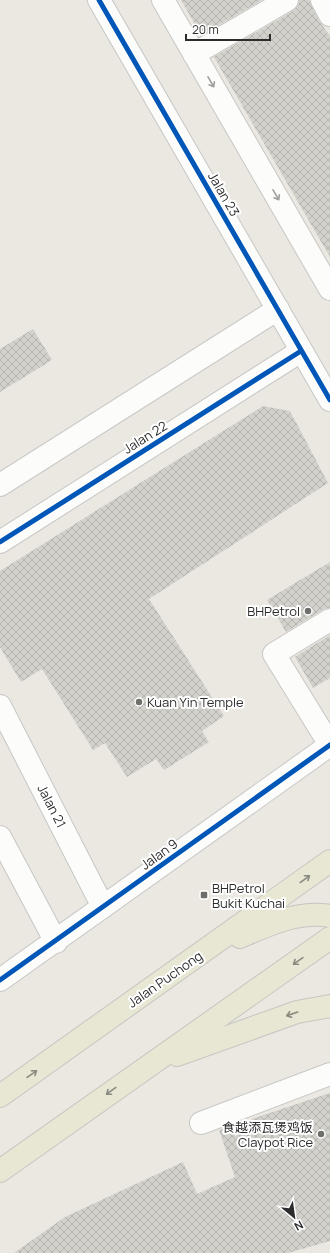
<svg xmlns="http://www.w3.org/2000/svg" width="330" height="1253" font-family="Manrope,'Noto Sans SC',sans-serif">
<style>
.building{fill:url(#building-cross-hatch)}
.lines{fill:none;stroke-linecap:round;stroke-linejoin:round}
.minor-casing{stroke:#c8c7c7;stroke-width:24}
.major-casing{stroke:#c6c5c2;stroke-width:24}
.minor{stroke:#fcfcfa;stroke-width:22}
.major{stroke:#e8e7d3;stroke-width:22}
.cycleway-casing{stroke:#fff;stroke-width:8}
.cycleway{stroke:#0057b8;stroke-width:5}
.oneway{stroke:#9e9e9d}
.oneway2{stroke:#8a8a80}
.poi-dot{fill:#6e6e6b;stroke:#fff;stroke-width:1.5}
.labels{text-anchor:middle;stroke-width:4;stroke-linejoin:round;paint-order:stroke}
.street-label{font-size:13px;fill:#2c2c2c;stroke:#fff}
.poi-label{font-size:13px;fill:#2c2c2c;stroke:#fff;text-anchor:end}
</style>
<defs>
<pattern id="building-cross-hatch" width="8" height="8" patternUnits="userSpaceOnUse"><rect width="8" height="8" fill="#d3d1cc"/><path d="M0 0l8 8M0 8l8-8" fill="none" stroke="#b5b4af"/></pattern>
</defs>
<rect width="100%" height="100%" fill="#eae8e1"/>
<g class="building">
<polygon points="181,0 262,0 201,35"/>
<polygon points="299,0 309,0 319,21 330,36 330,257 214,57 293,11 298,6"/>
<polygon points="33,329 52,360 0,392 0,349"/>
<polygon points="263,406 290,411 328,483 149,599 224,716 202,731 209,742 164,770 156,759 127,777 105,743 93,750 42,669 21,682 0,647 0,571"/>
<polygon points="330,562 330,608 324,609 286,632 267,600"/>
<polygon points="330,635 330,678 313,688 295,657"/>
<polygon points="330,1093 330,1241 288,1253 14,1253 65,1217 183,1162 197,1194 235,1177 219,1130"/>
</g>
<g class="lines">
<defs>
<g id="minor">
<polyline points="99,0 330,400"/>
<polyline points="163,0 330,289"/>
<polyline points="322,0 330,15"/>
<polyline points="194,54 287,0"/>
<polyline points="0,485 278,309"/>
<polyline points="0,542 301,351"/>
<polyline points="0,706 103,907"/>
<polyline points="330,745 274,654 330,620"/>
<polyline points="0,837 56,942"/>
<polyline points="0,980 330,745"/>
<polyline points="201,1123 330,1074"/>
</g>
<g id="major">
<path d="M240 937C268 925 299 910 330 916"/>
<polyline points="177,1055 297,1012 330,1006"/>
<polyline points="0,1096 330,861"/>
<polyline points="0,1171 330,938"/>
</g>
</defs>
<use href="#minor" class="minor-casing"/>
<use href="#major" class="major-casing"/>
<use href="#minor" class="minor"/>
<use href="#major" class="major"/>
<defs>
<g id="cycleway">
<polyline points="99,0 330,400"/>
<polyline points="0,542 301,351"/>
<polyline points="0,980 330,745"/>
</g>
</defs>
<use href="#cycleway" class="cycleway-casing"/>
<use href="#cycleway" class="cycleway"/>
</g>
<defs><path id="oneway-shaft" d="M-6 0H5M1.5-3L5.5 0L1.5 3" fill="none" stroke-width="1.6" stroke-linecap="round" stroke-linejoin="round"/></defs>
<g class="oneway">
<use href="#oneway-shaft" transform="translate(211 82) rotate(60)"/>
<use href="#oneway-shaft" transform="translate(276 195) rotate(60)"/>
</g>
<g class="oneway2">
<use href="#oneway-shaft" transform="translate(305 879) rotate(-36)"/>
<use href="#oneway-shaft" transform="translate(298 961) rotate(145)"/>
<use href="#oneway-shaft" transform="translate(292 1014) rotate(161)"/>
<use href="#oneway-shaft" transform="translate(32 1074) rotate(-35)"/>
<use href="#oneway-shaft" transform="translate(111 1091) rotate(144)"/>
</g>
<g class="poi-dot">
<circle cx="308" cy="611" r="4"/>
<circle cx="139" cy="702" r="4"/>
<rect x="200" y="891" width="8" height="8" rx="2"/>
<circle cx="321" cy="1134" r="4"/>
</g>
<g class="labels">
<g class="street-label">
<text transform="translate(224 194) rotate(60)" y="5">Jalan 23</text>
<text transform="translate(145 437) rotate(-32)" y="5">Jalan 22</text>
<text transform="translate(52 806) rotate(63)" y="5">Jalan 21</text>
<text transform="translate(159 854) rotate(-36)" y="5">Jalan 9</text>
<text transform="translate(165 979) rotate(-35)" y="5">Jalan Puchong</text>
</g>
<g class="poi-label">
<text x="300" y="616">BHPetrol</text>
<text x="147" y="707" text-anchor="start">Kuan Yin Temple</text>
<text x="212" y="893" text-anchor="start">BHPetrol<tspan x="212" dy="15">Bukit Kuchai</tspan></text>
<text x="313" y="1132">食越添瓦煲鸡饭<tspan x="313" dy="15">Claypot Rice</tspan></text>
</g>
</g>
<g transform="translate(294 1217) rotate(151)" stroke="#ffffff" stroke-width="3" paint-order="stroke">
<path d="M0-3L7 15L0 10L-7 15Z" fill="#2c2c2c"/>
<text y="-6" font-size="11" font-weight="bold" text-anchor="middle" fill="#2c2c2c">N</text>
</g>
<path d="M186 34v6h84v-6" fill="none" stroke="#2c2c2c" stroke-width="2"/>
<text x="192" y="34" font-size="12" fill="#2c2c2c" stroke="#ffffff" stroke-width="3" paint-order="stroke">20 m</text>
</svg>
